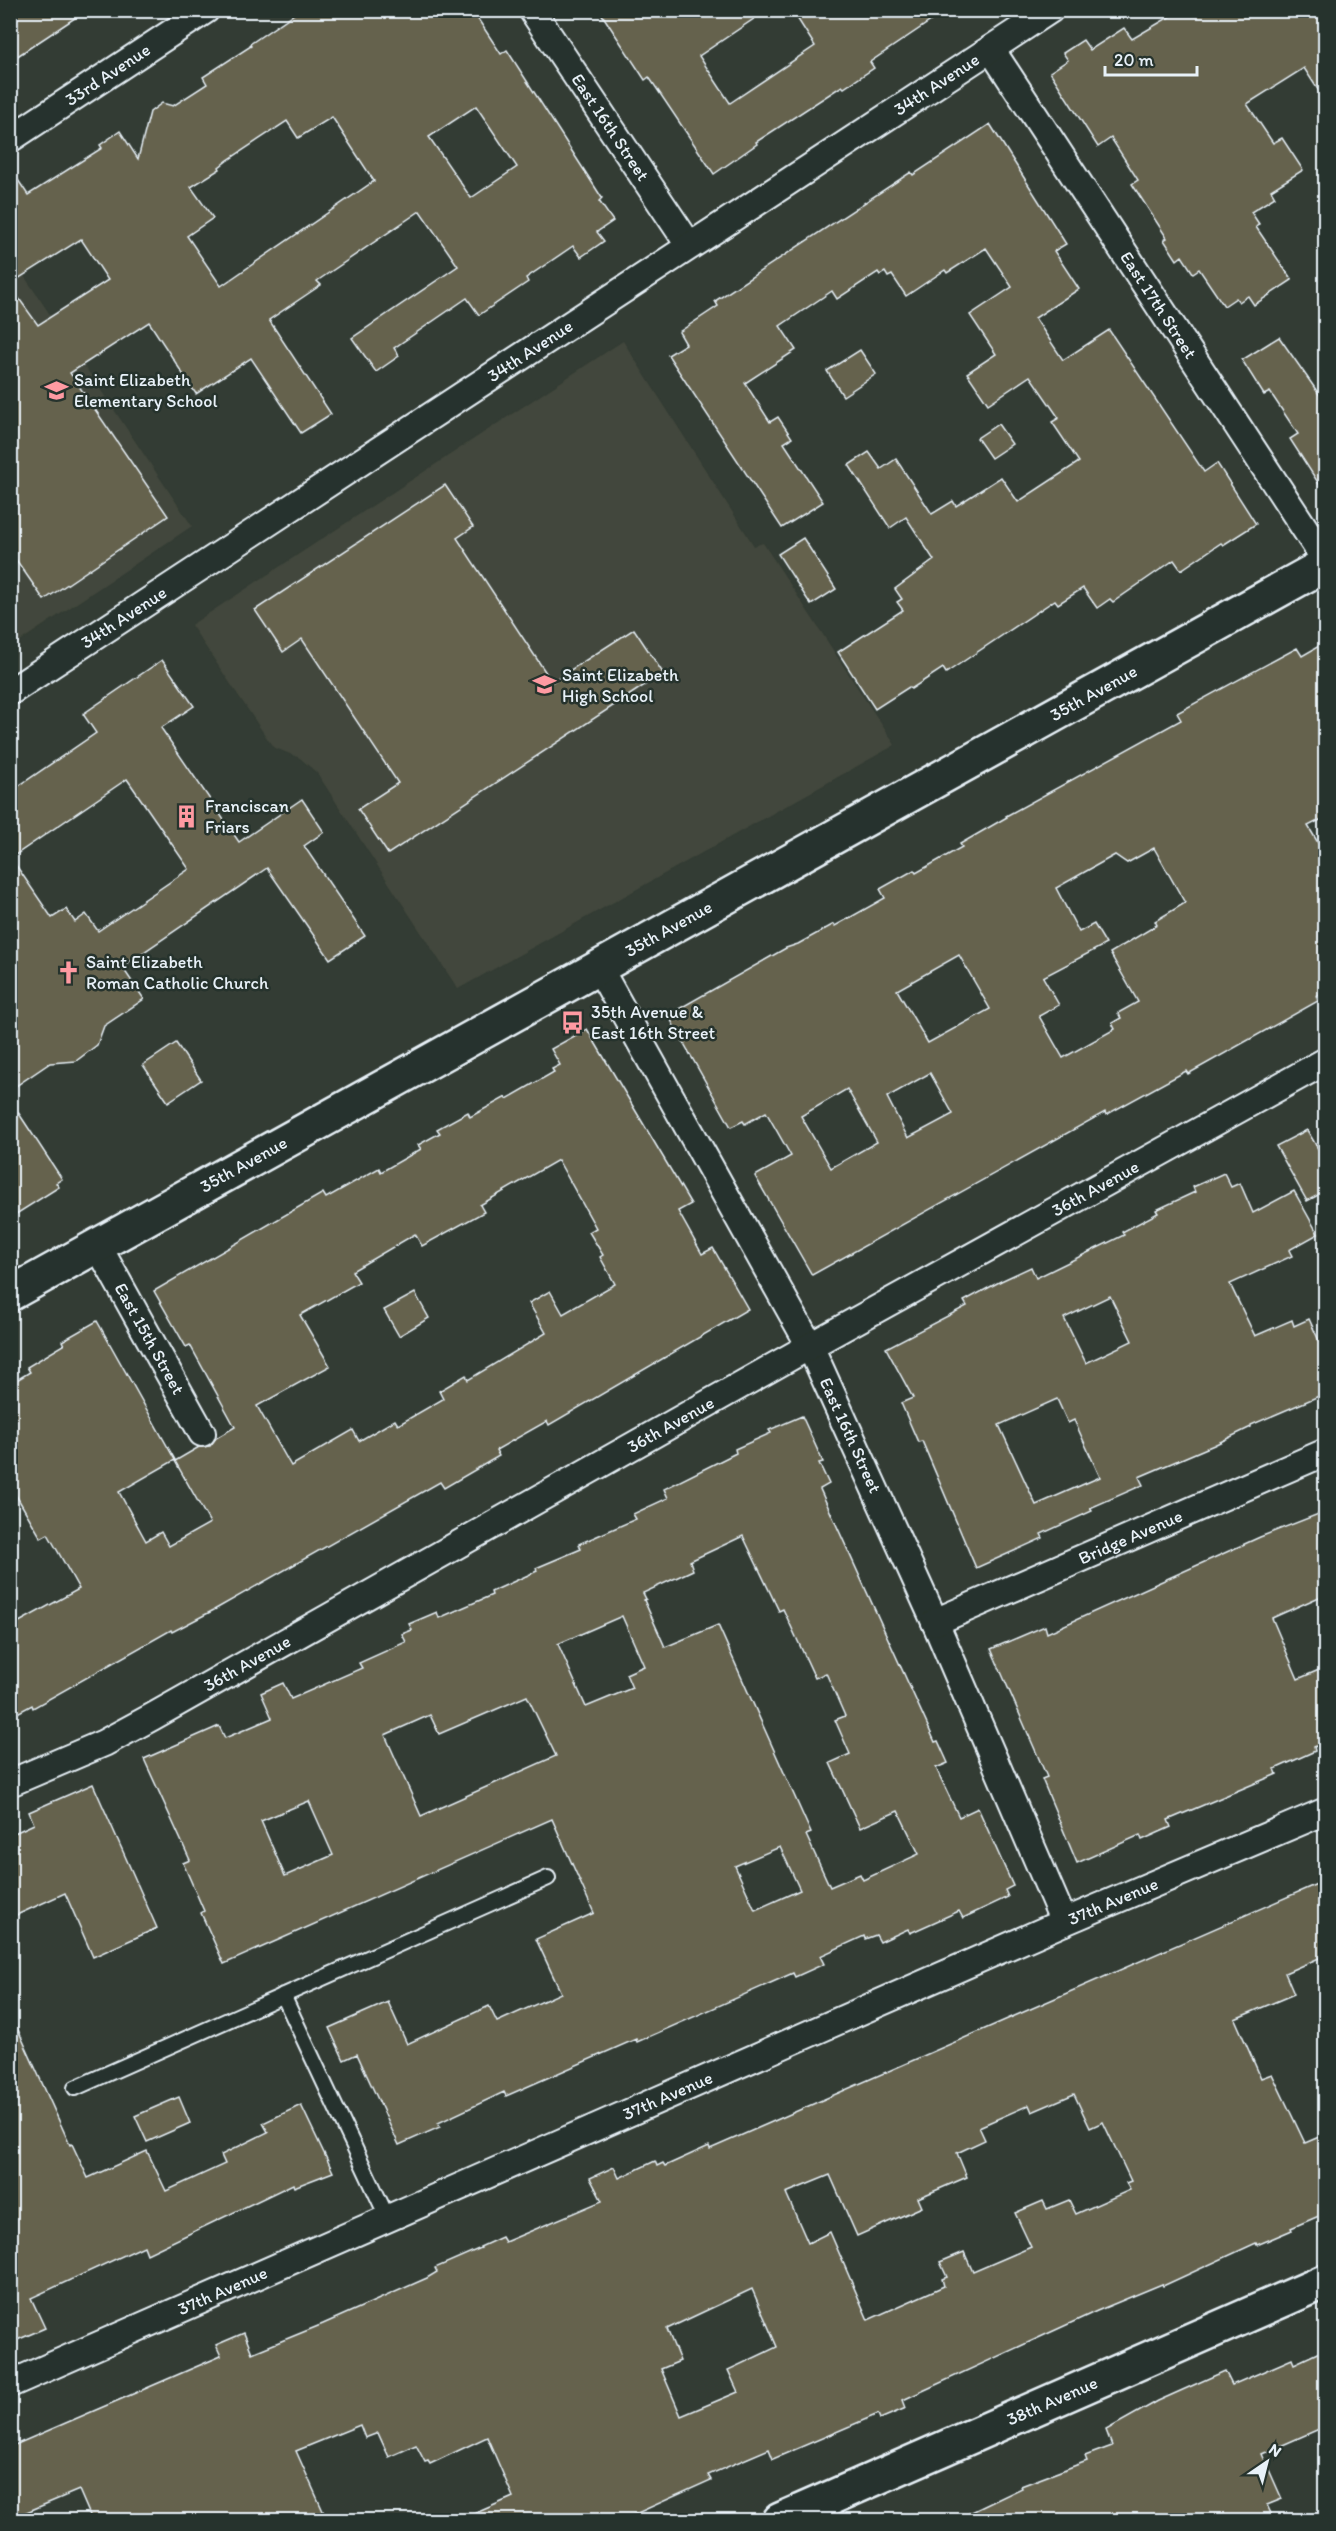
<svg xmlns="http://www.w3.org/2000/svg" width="1336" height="2531" font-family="Itim,sans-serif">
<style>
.built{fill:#42473c}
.building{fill:#65624e;stroke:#e8f1f8;stroke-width:1.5;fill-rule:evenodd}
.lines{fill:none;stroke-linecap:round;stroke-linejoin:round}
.lane-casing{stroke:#e8f1f8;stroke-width:18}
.street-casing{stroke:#e8f1f8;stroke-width:30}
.secondary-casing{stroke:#e8f1f8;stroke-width:38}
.lane{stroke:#26332d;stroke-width:14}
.street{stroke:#26332d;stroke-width:26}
.secondary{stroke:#26332d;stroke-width:33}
.labels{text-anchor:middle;stroke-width:5;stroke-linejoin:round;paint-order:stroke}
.street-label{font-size:18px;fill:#e8f1f8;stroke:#26332d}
.poi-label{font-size:18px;fill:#e8f1f8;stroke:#26332d;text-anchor:start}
</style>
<rect width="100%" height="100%" fill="#333c34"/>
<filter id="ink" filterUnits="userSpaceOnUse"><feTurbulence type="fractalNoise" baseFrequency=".0167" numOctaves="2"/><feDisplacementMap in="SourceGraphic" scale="12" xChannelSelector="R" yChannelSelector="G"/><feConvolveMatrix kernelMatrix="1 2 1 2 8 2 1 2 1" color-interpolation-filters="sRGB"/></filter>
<g filter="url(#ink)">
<g class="built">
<polygon points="10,255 192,526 11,647 10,647"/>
<polygon points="623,341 754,546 763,543 895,745 458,989 317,773 300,758 273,747 191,625"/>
</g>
<g class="building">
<polygon points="10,10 87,10 10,61"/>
<path d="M300 10H472L501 54 507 50 602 198 599 201 613 221 597 232 604 241 581 257 573 246 526 278 528 282 479 315 467 298 394 348 399 356 376 372 352 338 458 266 420 211 317 281 321 285 269 320 331 414 301 433 251 358 196 394 149 322 70 373 168 516 44 600 10 551V286L38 325 108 280 81 239 10 284V168L28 195 102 148 100 145 120 131 138 159 150 112 162 103 173 106 207 84 203 77 251 46 250 44ZM476 106 517 167 471 198 429 137ZM332 117 374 181 221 286 187 236 213 218 191 187 220 169 219 167 228 160 287 121 298 138Z"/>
<polygon points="599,10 767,10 699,56 730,103 815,46 792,10 947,10 870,62 874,68 844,88 842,86 756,142 757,144 714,174 649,77 645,80"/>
<polygon points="1181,10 1326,10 1326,102 1304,68 1247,104 1273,143 1282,138 1303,170 1271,190 1275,197 1251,212 1259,224 1256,227 1292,280 1254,305 1248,296 1239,302 1236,298 1224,306 1199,269 1193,273 1182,256 1177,260 1164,240 1167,238 1132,184 1138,180 1111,138 1098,147 1050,72 1068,60 1063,53 1083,40 1090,50 1124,28 1132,39"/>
<polygon points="990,124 1066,244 1054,251 1079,289 1035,318 1063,360 1109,330 1204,472 1217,463 1256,524 1223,545 1221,543 1181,570 1174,560 1113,602 1110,599 1097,608 1083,588 1058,604 1055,600 946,673 943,668 911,689 909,687 875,709 838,652 903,610 897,602 902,599 895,589 934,560 906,517 890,528 849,465 869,452 881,469 896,459 932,514 953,501 956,506 1001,477 1018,502 1079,462 1052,422 1059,418 1030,376 988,404 967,373 996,354 970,315 1012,287 986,248 947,273 945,270 906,296 892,275 888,277 885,272 880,275 878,272 837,299 832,291 780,326 796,350 745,383 770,422 778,417 792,438 784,443 823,502 782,528 668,355 686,344 679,332 718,306 715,301 911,172 913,175"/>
<polygon points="1279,337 1326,404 1326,495 1290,439 1298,434 1270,392 1264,395 1242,360"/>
<polygon points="860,350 876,374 843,396 827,371"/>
<polygon points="998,424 1012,444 991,458 977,438"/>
<polygon points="445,485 473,527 457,538 552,682 634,629 663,673 388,854 358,809 398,783 302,639 283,652 255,610"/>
<polygon points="803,538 836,589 811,605 778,554"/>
<path d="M1326 642V817L1308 826 1326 856V991L1316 996 1318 1001 1188 1074 1186 1071 1106 1115 1105 1112 812 1275 755 1176 791 1156 766 1112 745 1124 743 1121 731 1127 668 1015 786 948 798 944 834 924 835 926 885 898 880 889 914 870 916 873 962 847 960 844 1007 817 1006 816 1181 720 1177 713 1297 648 1302 656ZM1154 848 1185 903 1155 921 1157 925 1110 953 1138 1002 1118 1013 1121 1018 1112 1023 1115 1029 1063 1058 1039 1016 1059 1005 1043 977 1106 944 1094 924 1079 932 1056 888 1115 855 1127 863ZM959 955 990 1009 928 1043 897 990ZM930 1073 953 1114 908 1138 887 1097ZM847 1089 877 1142 831 1168 801 1116Z"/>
<path d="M162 660 194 706 161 728 239 842 302 799 324 832 304 846 365 936 330 959 267 868 122 967 144 999 104 1026 97 1045 76 1061 50 1063 10 1090V792L96 733 83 714ZM127 779 189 869 98 931 86 914 75 922 66 909 52 918 11 858Z"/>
<path d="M587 1029 691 1204 678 1211 702 1254 713 1248 748 1309 549 1425 547 1421 496 1450 499 1456 444 1488 440 1482 214 1610 172 1632 171 1630 33 1708 32 1705 10 1717V1627L79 1589 48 1534 41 1538 10 1485V1384L30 1372 27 1367 64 1345 62 1341 97 1321 175 1460 119 1492 146 1541 161 1532 169 1546 210 1523 175 1461 199 1447 210 1446 216 1438 235 1427 190 1345 186 1347 154 1291 323 1193 326 1198 379 1168 381 1172 421 1149 418 1145 440 1133 437 1129 468 1112 470 1117 506 1097 507 1099 554 1072 552 1069 560 1065 551 1049ZM558 1160 596 1228 589 1232 603 1255 600 1257 615 1284 563 1314 550 1291 529 1303 546 1333 468 1380 466 1375 439 1391 443 1399 398 1425 395 1420 359 1441 353 1430 291 1466 257 1406 330 1366 300 1315 359 1282 352 1271 415 1234 422 1246 484 1212 480 1205Z"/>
<polygon points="176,1043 201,1080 168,1102 143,1065"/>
<polygon points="10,1100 62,1179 56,1183 59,1187 10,1218"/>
<polygon points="1307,1130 1326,1162 1326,1191 1307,1201 1276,1146"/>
<path d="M1224 1173 1231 1187 1240 1183 1253 1213 1294 1191 1318 1234 1289 1250 1292 1256 1230 1284 1255 1336 1292 1320 1294 1326 1309 1319 1326 1356V1393L1251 1425V1427L1214 1445 1139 1477 1143 1485 1090 1508 1092 1511 1041 1534 1043 1538 976 1568 922 1441 918 1442 901 1403 913 1398 886 1348 967 1306 964 1301 1001 1281 1031 1267 1036 1278 1124 1235 1122 1232 1158 1213 1156 1210 1195 1192 1193 1187ZM1110 1296 1132 1341 1086 1363 1064 1318ZM1057 1399 1068 1423 1074 1420 1100 1477 1036 1505 999 1425Z"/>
<polygon points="415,1293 429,1318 399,1336 384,1310"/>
<path d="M802 1416 823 1462 819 1463 829 1484 820 1489 935 1742 938 1741 948 1763 936 1768 959 1817 978 1808 1013 1886 1005 1890 1008 1897 963 1918 959 1911 910 1933 908 1929 880 1942 876 1935 865 1939 864 1936 820 1956 824 1964 795 1977 793 1973 637 2042 636 2039 506 2096 504 2092 438 2123 440 2127 399 2145 357 2054 344 2060 329 2028 388 2002 407 2044 489 2006 497 2022 561 1993 536 1939 594 1913 552 1819 224 1964 201 1913 204 1911 183 1863 190 1860 144 1759 219 1726 225 1738 272 1718 261 1693 283 1683 291 1699 362 1668 359 1663 406 1642 402 1634 412 1630 409 1624 437 1612 439 1618 492 1595 491 1592 537 1571 536 1568 581 1549 579 1544 636 1519 633 1514 668 1498 664 1489 736 1453 735 1449 771 1433 769 1430ZM743 1536 779 1611 783 1609 815 1678 826 1673 845 1716 835 1720 850 1754 830 1763 860 1828 898 1811 919 1854 863 1880 860 1874 830 1887 806 1835 811 1833 718 1625 665 1647 644 1600 646 1599 643 1593 693 1570 690 1561ZM622 1616 644 1666 626 1674 632 1688 586 1707 558 1644ZM527 1696 556 1756 421 1816 385 1735 430 1715 439 1734ZM309 1801 333 1855 285 1876 261 1821ZM780 1847 800 1890 755 1910 735 1866Z"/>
<polygon points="1326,1511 1326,1594 1272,1618 1298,1679 1326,1667 1326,1742 1314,1747 1315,1751 1275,1769 1277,1774 1168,1820 1171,1827 1142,1840 1140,1835 1077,1863 1042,1779 1047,1777 991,1649 1045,1626 1047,1633 1260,1537"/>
<polygon points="93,1784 157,1928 93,1957 65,1893 10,1918 10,1835 34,1824 29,1812"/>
<path d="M1326 1880V1955L1285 1973 1294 1994 1235 2019 1261 2078 1272 2074 1305 2143 1326 2134V2213L1291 2228 1292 2230 1257 2245 1256 2243 1163 2286 1162 2284 1097 2311 903 2400 906 2408 880 2419 878 2414 773 2459 769 2449 708 2475 711 2480 622 2520H460L513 2497 487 2437 430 2464 428 2461 425 2462 416 2445 389 2457 378 2433 365 2438 360 2425 296 2451 327 2520H92L79 2490 10 2519V2447L221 2356 216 2345 244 2333 252 2353 323 2324 427 2278 437 2272 435 2268 481 2248 480 2247 502 2237 505 2242 602 2201 590 2178 614 2167 619 2178 655 2161 657 2166 663 2163 665 2166 709 2146 710 2149ZM1074 2094 1090 2128 1103 2122 1131 2181 1126 2183 1130 2190 1076 2214 1069 2200 1047 2209 1043 2201 1015 2213 1031 2247 973 2272 964 2252 940 2262 947 2277 942 2279 944 2286 868 2320 830 2232 808 2243 786 2193 830 2175 857 2236 922 2207 918 2198 967 2177 957 2153 985 2140 979 2127 1029 2105 1032 2112ZM752 2289 777 2347 728 2370 738 2392 681 2416 661 2369 680 2361 667 2329Z"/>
<polygon points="10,2012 70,2145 72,2144 88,2178 147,2151 166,2191 225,2164 221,2155 268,2132 263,2123 301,2105 333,2172 294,2187 293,2184 147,2254 144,2246 31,2298 45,2328 10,2343"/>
<polygon points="179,2097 190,2123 147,2142 135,2116"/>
<polygon points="1326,2349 1326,2426 1262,2454 1282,2499 1267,2505 1274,2520 955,2520 1022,2488 1021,2486 1087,2461 1085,2456 1112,2446 1106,2430 1158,2401 1225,2371 1232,2385 1292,2359 1294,2364"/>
</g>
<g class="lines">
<defs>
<g id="lane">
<polyline points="283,1995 388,2219"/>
<polyline points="75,2088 548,1878"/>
</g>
<g id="street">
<path id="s1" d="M532 10 689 245"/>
<path id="s2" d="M991 49 1326 561"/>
<path id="s3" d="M10 139 206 10"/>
<path id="s4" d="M10 692 1050 10"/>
<path id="s5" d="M599 968 810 1346 935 1622 1064 1922"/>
<path id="s6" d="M98 1246 202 1433"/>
<path id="s7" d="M935 1622 1326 1452"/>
<path id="s8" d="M10 1783 104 1743 152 1717 810 1346 1326 1061"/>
<path id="s9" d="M10 2384 1064 1922 1326 1811"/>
</g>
<g id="secondary">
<path id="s10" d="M10 1294 1326 564"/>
<path id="s11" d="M780 2520 1326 2281"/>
</g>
</defs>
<use href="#lane" class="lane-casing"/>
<use href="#street" class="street-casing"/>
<use href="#secondary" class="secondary-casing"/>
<use href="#lane" class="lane"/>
<use href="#street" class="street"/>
<use href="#secondary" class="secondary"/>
</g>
</g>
<defs>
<symbol id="school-bare" viewBox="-9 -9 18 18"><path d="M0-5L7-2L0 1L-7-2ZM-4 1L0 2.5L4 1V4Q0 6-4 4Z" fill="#ff9aa2" stroke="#26332d" stroke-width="2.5" paint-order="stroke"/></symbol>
<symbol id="building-bare" viewBox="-9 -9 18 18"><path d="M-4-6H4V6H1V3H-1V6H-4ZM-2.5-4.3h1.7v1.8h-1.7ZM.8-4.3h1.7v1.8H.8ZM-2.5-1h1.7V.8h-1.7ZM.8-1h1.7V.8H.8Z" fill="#ff9aa2" stroke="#26332d" stroke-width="2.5" paint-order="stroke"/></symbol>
<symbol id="church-bare" viewBox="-9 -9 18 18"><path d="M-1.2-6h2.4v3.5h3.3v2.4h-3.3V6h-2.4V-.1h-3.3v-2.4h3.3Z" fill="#ff9aa2" stroke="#26332d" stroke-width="2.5" paint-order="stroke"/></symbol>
<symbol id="bus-bare" viewBox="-9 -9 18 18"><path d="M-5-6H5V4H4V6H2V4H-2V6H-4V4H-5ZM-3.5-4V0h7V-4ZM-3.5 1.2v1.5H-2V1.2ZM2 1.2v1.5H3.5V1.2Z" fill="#ff9aa2" stroke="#26332d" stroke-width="2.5" paint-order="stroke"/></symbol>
</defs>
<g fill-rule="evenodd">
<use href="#school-bare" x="40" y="374" width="33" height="33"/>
<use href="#school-bare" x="528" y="668" width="33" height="33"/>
<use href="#building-bare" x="170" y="800" width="33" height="33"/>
<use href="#church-bare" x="52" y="956" width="33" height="33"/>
<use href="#bus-bare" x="556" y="1006" width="33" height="33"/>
</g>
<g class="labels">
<g class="street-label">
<text dy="6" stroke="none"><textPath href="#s3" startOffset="117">33rd Avenue</textPath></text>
<text dy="6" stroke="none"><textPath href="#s4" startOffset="1108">34th Avenue</textPath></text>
<text dy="6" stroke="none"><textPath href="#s1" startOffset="141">East 16th Street</textPath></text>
<text dy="6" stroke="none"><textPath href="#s2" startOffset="306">East 17th Street</textPath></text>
<text dy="6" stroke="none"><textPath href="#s4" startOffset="622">34th Avenue</textPath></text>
<text dy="6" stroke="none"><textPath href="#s4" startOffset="136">34th Avenue</textPath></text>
<text dy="6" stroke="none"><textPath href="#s10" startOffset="1239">35th Avenue</textPath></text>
<text dy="6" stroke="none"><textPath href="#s10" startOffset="753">35th Avenue</textPath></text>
<text dy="6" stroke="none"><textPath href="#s10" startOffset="267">35th Avenue</textPath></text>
<text dy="6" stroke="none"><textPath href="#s8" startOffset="1238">36th Avenue</textPath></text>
<text dy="6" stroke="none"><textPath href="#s6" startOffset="106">East 15th Street</textPath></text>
<text dy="6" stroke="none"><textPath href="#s8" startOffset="752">36th Avenue</textPath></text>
<text dy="6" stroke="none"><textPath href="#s5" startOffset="531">East 16th Street</textPath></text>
<text dy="6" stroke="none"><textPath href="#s7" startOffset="213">Bridge Avenue</textPath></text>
<text dy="6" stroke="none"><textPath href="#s8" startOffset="266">36th Avenue</textPath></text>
<text dy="6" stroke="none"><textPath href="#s9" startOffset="1204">37th Avenue</textPath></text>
<text dy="6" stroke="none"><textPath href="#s9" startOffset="718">37th Avenue</textPath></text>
<text dy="6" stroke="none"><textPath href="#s9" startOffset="232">37th Avenue</textPath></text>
<text dy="6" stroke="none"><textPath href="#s11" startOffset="297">38th Avenue</textPath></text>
</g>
<g class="poi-label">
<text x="74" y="386">Saint Elizabeth<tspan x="74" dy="21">Elementary School</tspan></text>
<text x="562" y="681">Saint Elizabeth<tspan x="562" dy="21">High School</tspan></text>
<text x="205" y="812">Franciscan<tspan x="205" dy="21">Friars</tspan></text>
<text x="86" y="968">Saint Elizabeth<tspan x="86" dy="21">Roman Catholic Church</tspan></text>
<text x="591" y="1018">35th Avenue &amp;<tspan x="591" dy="21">East 16th Street</tspan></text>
</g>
</g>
<rect width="1336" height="2531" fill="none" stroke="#26332d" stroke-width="36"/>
<rect x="18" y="18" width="1300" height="2495" fill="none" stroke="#e8f1f8" stroke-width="2" filter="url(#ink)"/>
<g transform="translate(1267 2462) rotate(35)" stroke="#26332d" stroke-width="4.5" paint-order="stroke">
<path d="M0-4.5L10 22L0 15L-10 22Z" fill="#e8f1f8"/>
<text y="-9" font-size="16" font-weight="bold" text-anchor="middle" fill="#e8f1f8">N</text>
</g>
<path d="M1105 66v9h92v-9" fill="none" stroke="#e8f1f8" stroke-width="3"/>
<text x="1114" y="66" font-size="18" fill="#e8f1f8" stroke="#26332d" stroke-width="4.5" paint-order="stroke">20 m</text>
</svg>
